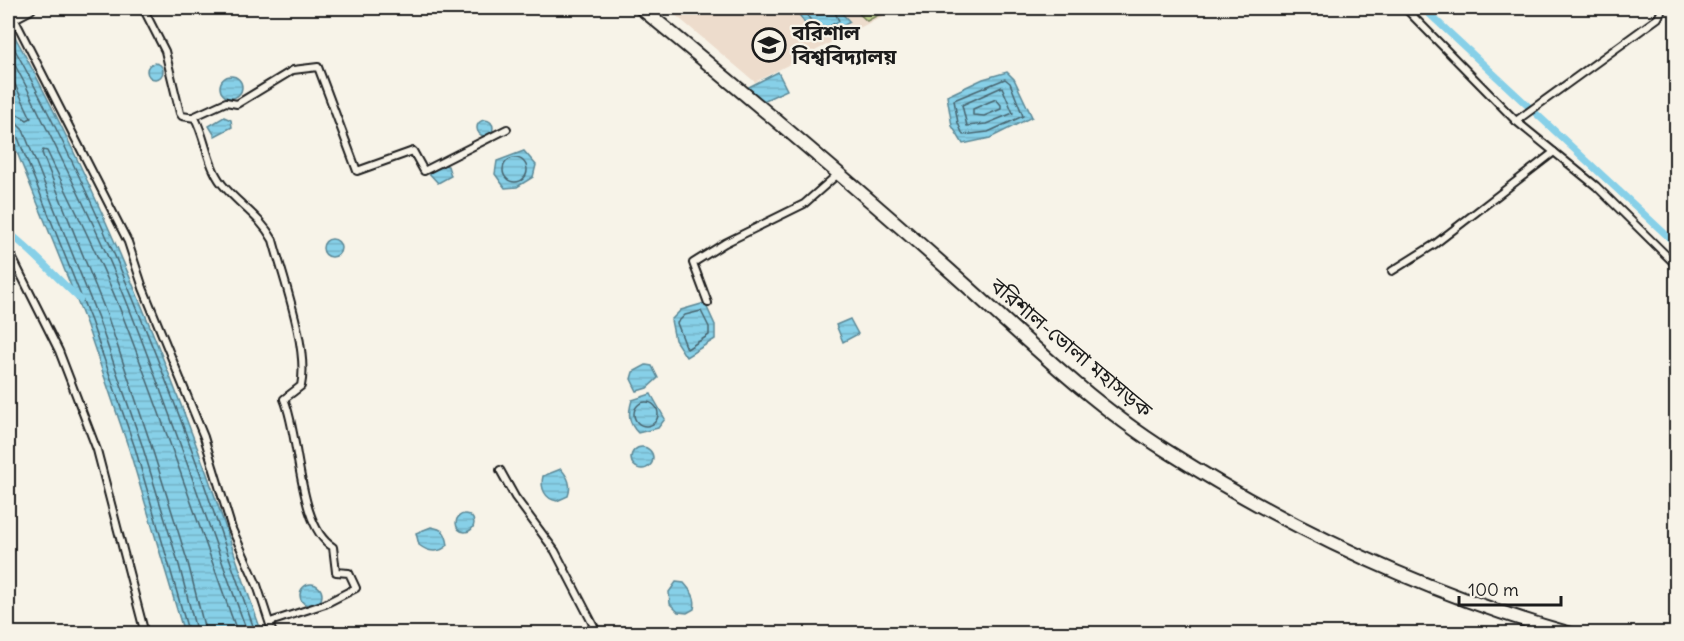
<svg xmlns="http://www.w3.org/2000/svg" width="1684" height="641" font-family="Delius,'Noto Sans Bengali',sans-serif">
<style>
.built{fill:#eddccc}
.wetland{fill:url(#wetland-marsh);stroke:#75805a;stroke-width:1.5}
.water{fill:url(#water-rules);stroke:#5c8896;stroke-width:1.5}
.lines{fill:none;stroke-linecap:round;stroke-linejoin:round}
.shore{stroke:#47646e;stroke-width:1.5}
.canal{stroke:#87d0e8;stroke-width:7}
.street-casing{stroke:#1c1c1c;stroke-width:10}
.highway-casing{stroke:#1c1c1c;stroke-width:16}
.street{stroke:#f7f3e8;stroke-width:6}
.highway{stroke:#f7f3e8;stroke-width:12}
.labels{text-anchor:middle;stroke-width:4.5;stroke-linejoin:round;paint-order:stroke}
.poi-label{font-size:21px;font-weight:bold;fill:#1c1c1c;stroke:#f7f3e8;text-anchor:start}
.street-label{font-size:21px;fill:#1c1c1c;stroke:#f7f3e8}
</style>
<defs>
<pattern id="wetland-marsh" width="20" height="14" patternUnits="userSpaceOnUse" patternTransform="scale(1.5)"><rect width="20" height="14" fill="#cee398"/><path d="M1 5h8M5 5V1M11 12h8M15 12V8" fill="none" stroke="#b0c282"/></pattern>
<pattern id="water-rules" width="6" height="5" patternUnits="userSpaceOnUse" patternTransform="scale(1.5)"><rect width="6" height="5" fill="#87d0e8"/><path d="M0 2.5h6" fill="none" stroke="#74b2c6"/></pattern>
</defs>
<rect width="100%" height="100%" fill="#f7f3e8"/>
<filter id="ink" filterUnits="userSpaceOnUse"><feTurbulence type="fractalNoise" baseFrequency=".0167" numOctaves="2"/><feDisplacementMap in="SourceGraphic" scale="12" xChannelSelector="R" yChannelSelector="G"/><feConvolveMatrix kernelMatrix="1 2 1 2 8 2 1 2 1" color-interpolation-filters="sRGB"/></filter>
<g filter="url(#ink)">
<polygon class="built" points="667,8 898,8 755,82"/>
<polygon class="wetland" points="853,8 891,8 867,21"/>
<g class="water">
<polygon points="795,8 837,8 850,22 816,41"/>
<path d="M8 24C88 168 150 320 207 474 226 527 243 581 262 633H184L129 449 86 323 8 130Z"/>
<circle cx="155" cy="71" r="8"/>
<polygon points="778,72 787,90 763,101 747,88"/>
<polygon points="1007,72 1014,79 1032,117 990,138 963,144 952,126 947,96 983,79"/>
<circle cx="231" cy="87" r="11"/>
<polygon points="224,117 231,120 232,127 215,136 209,126"/>
<circle cx="485" cy="128" r="8"/>
<polygon points="524,151 536,165 533,177 517,187 505,188 495,174 497,161"/>
<polygon points="444,165 448,166 451,176 438,183 427,171"/>
<circle cx="332" cy="248" r="9"/>
<polygon points="705,303 715,325 715,339 686,357 675,340 671,320 681,310"/>
<polygon points="850,319 858,334 843,342 836,325"/>
<polygon points="646,365 652,366 658,378 647,388 637,391 631,379 633,372"/>
<path d="M651 394 665 419 658 428 638 433C628 423 628 413 632 400Z"/>
<circle cx="642" cy="458" r="11"/>
<path d="M561 469C568 477 572 485 568 496L557 501C545 499 540 488 543 476Z"/>
<circle cx="465" cy="523" r="9"/>
<path d="M431 527C443 529 446 532 448 545 439 554 428 552 419 545L416 533Z"/>
<path d="M676 582 684 583C691 591 697 598 694 609L687 613 678 612 670 604 669 592Z"/>
<circle cx="311" cy="595" r="11"/>
</g>
<g class="lines">
<g class="shore">
<polyline points="802,8 819,32 839,21 833,8"/>
<path d="M8 37C86 177 148 327 202 478 220 530 237 582 256 634"/>
<path d="M8 52 26 86C60 157 97 227 126 300 170 410 207 522 248 634"/>
<polyline points="8,70 31,118 27,120 17,114 8,113"/>
<polygon points="1005,79 1010,83 1023,116 988,132 963,135 958,123 954,100"/>
<polygon points="1002,87 1013,113 986,124 967,126 962,105"/>
<polygon points="996,99 1001,105 1001,109 984,116 973,115 973,109"/>
<polyline points="8,122 17,124 23,130 98,318 142,445 179,565 197,634"/>
<polyline points="8,129 16,133 91,321 135,448 189,634"/>
<circle cx="515" cy="170" r="12"/>
<polygon points="701,311 709,327 709,335 687,349 677,323 685,315"/>
<circle cx="646" cy="414" r="12"/>
<path d="M206 634 188 563 150 442 107 315 42 153 43 150 47 151C71 202 97 252 118 304 161 413 198 524 238 634"/>
</g>
<g class="canal">
<polyline points="1423,8 1676,244"/>
<path d="M8 232C34 252 55 277 80 299"/>
</g>
<defs>
<g id="street">
<path d="M143 8 165 51 180 113 182 116 195 118C206 139 207 165 222 184 238 204 260 216 273 240 283 278 309 348 301 386L284 399C300 436 298 527 333 547L336 572 349 573 356 588 325 604 270 622"/>
<polyline points="1405,8 1516,121 1596,186 1676,265"/>
<polyline points="16,22 128,242 143,288 204,437 232,529 257,585 273,634"/>
<polyline points="193,117 226,102 237,104 293,70 318,67 357,171 413,151 424,171 507,129"/>
<polyline points="1516,121 1658,18 1661,12 1659,8"/>
<polyline points="8,249 59,351 97,450 145,634"/>
<polyline points="1392,271 1435,244 1554,152"/>
<polyline points="708,303 693,263 725,243 804,204 838,174"/>
<polyline points="500,470 515,497 555,551 598,634"/>
</g>
<g id="highway">
<path d="M641 8C742 91 842 175 940 262 1014 327 1084 399 1167 451 1292 530 1429 594 1571 634"/>
<polyline points="8,19 29,8"/>
</g>
</defs>
<use href="#street" class="street-casing"/>
<use href="#highway" class="highway-casing"/>
<use href="#street" class="street"/>
<use href="#highway" class="highway"/>
</g>
</g>
<defs>
<symbol id="university-ring" viewBox="-11 -11 22 22"><circle r="9.5" fill="#f7f3e8" stroke="#1c1c1c" stroke-width="1.5"/><path d="M0-5L7-2L0 1L-7-2ZM-4 1L0 2.5L4 1V4Q0 6-4 4Z" fill="#1c1c1c"/></symbol>
</defs>
<g fill-rule="evenodd">
<use href="#university-ring" x="750" y="26" width="38" height="38"/>
</g>
<g class="labels">
<g class="poi-label">
<text x="792" y="40">বরিশাল<tspan x="792" dy="24">বিশ্ববিদ্যালয়</tspan></text>
</g>
<g class="street-label">
<text transform="translate(1071 348) rotate(40)" y="7">বরিশাল-ভোলা মহাসড়ক</text>
</g>
</g>
<rect width="1684" height="641" fill="none" stroke="#f7f3e8" stroke-width="30"/>
<rect x="15" y="15" width="1654" height="611" fill="none" stroke="#1c1c1c" stroke-width="2" filter="url(#ink)"/>
<path d="M1459 596v9h102v-9" fill="none" stroke="#1c1c1c" stroke-width="3"/>
<text x="1468" y="596" font-size="18" fill="#1c1c1c" stroke="#f7f3e8" stroke-width="4.5" paint-order="stroke">100 m</text>
</svg>
